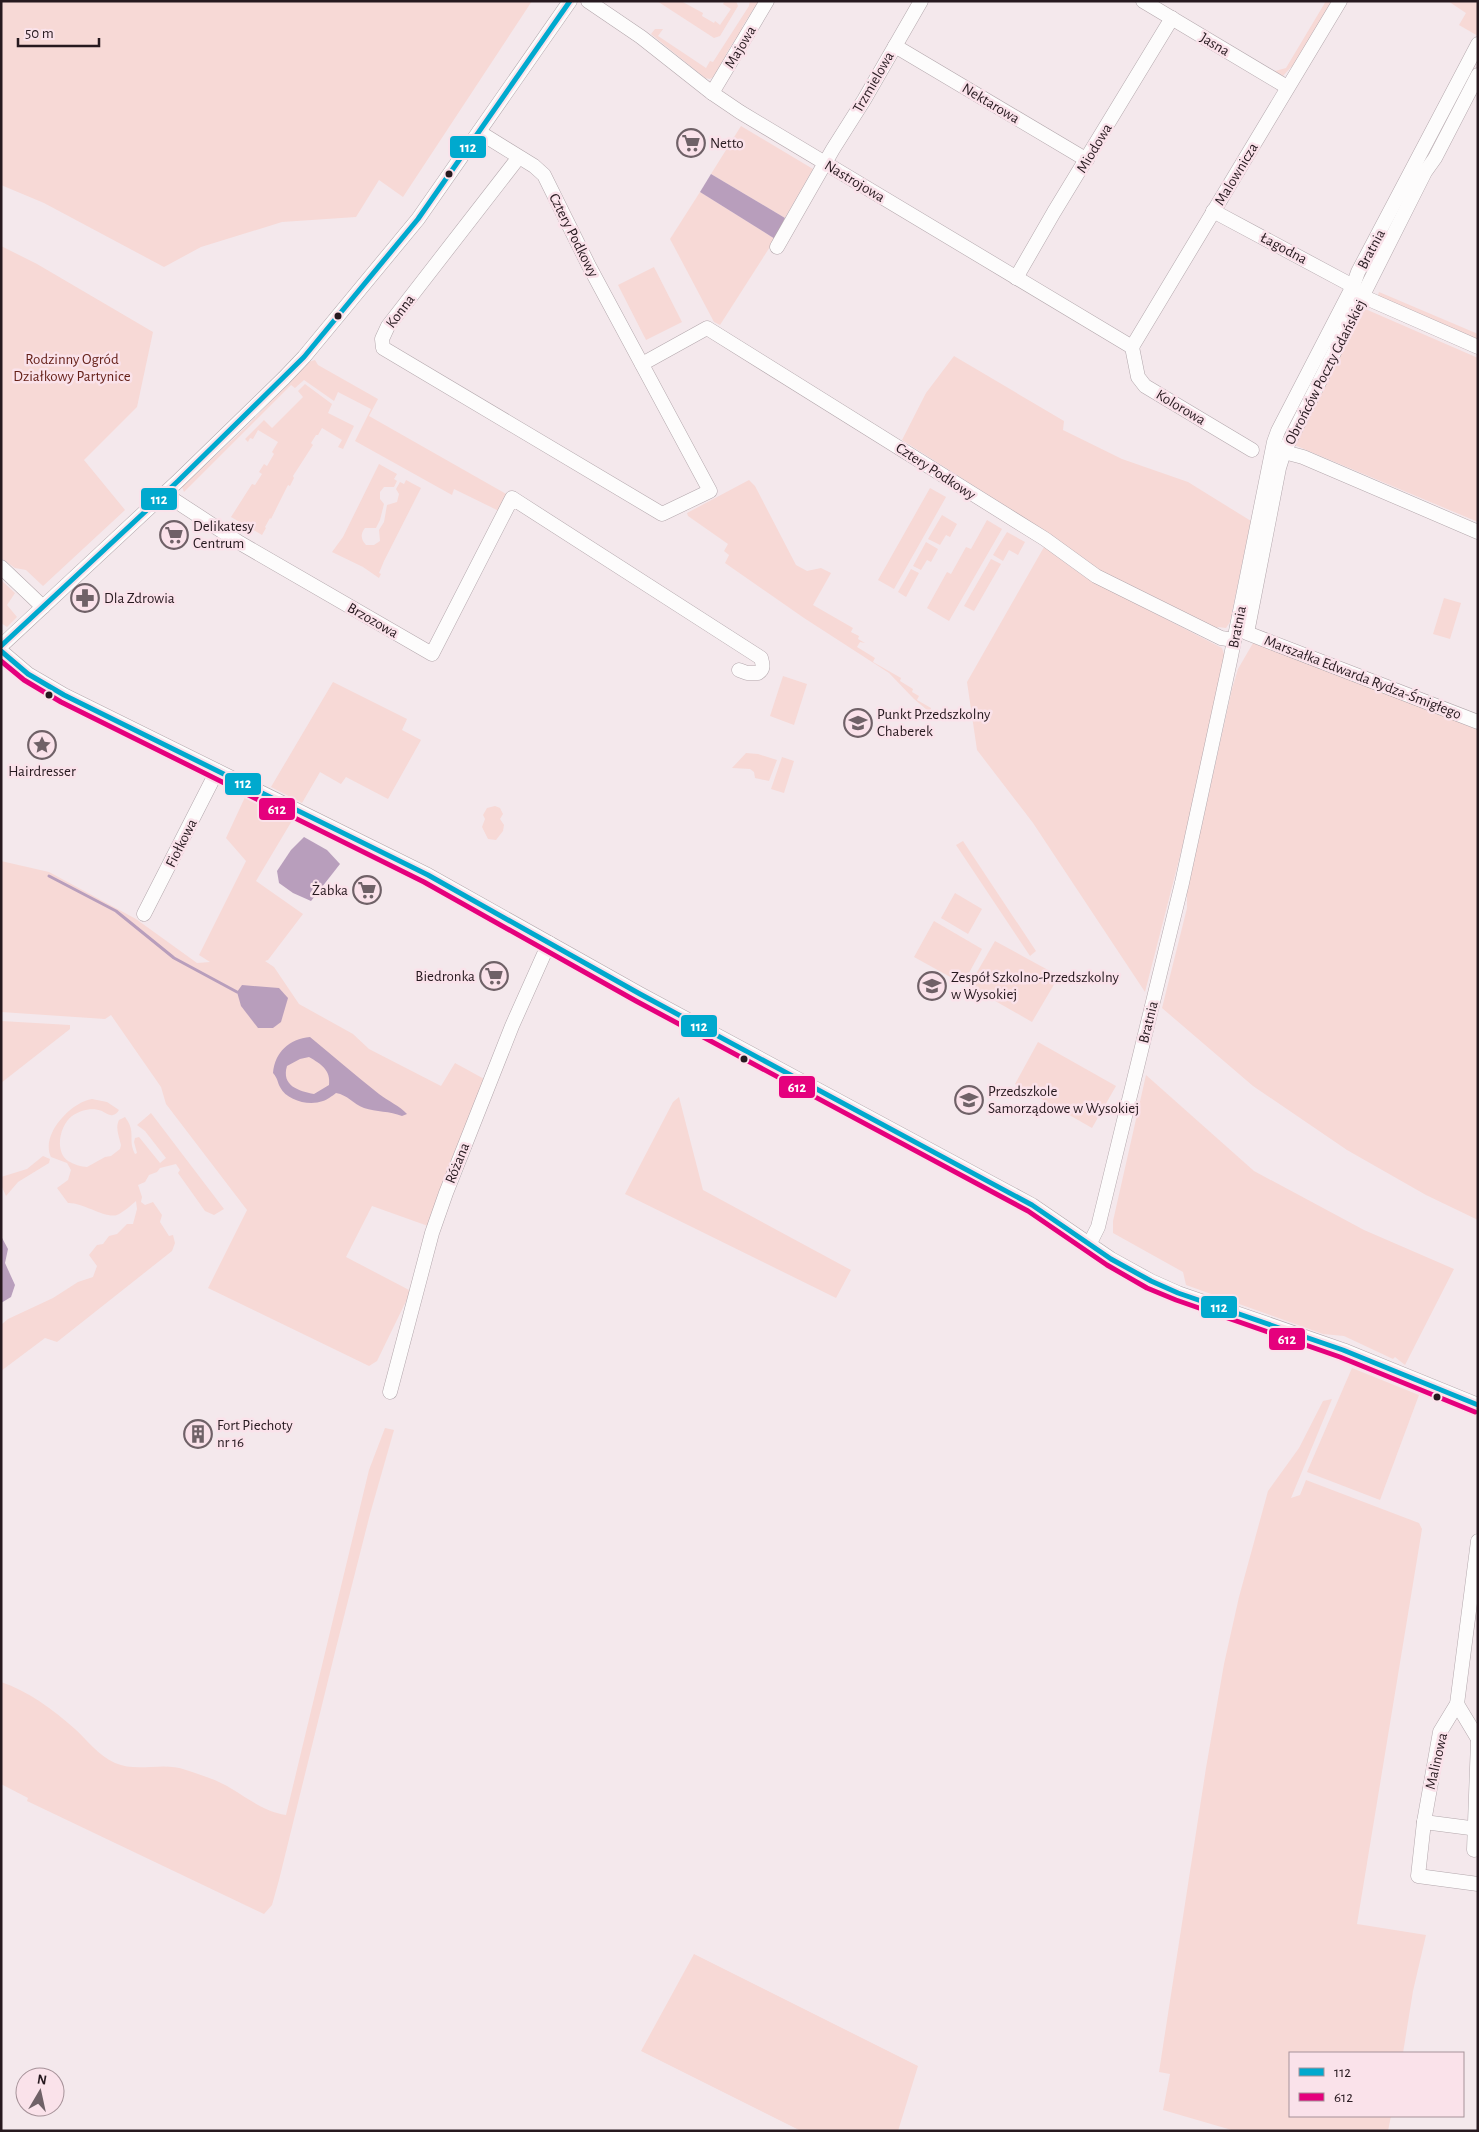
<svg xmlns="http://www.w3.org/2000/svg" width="1479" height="2132" font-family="'Alegreya Sans',sans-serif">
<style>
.green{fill:#f7d9d6}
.water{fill:#b89ebc;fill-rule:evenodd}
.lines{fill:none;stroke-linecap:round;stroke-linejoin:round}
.stream{stroke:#b89ebc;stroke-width:3}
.minor-casing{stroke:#b3a7ac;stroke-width:15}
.minor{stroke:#fdfcfc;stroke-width:14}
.bus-1-casing{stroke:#fae2ea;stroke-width:9}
.bus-2-casing{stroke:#fae2ea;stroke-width:9}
.bus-1{stroke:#00a9ce;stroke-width:5}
.bus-2{stroke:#e5007d;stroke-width:5}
.bus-dot{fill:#27191f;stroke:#fae2ea;stroke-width:2}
.labels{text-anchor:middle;stroke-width:5;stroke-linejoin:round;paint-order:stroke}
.street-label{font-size:15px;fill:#27191f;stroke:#fae2ea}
.poi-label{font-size:15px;fill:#27191f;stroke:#fae2ea;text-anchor:start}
.park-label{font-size:15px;fill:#641f17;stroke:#fae2ea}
.line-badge{stroke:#fae2ea;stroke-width:2}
.badge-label{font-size:14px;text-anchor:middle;font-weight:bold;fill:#fff}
</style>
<rect width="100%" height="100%" fill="#f4e8ec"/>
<g class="green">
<polygon points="1,1 532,1 403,197 379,180 356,217 282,222 201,247 164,267 44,203 1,185"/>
<polygon points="657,1 681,1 703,13 702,16 714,23 715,21 720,25 731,9 723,4 725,1 736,1 738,6 720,36 714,38"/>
<polygon points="750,1 763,1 757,9 753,10 742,27 743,32 741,36 736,38 726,54 727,59 721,70 718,69 713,77 710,79 705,78 651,34 655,29 663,29 658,36 706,68 710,61 713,62 749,6"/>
<polygon points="1326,1 1334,1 1294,68 1291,67 1283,76 1271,70 1275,71 1286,68"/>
<polygon points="1448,1 1478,1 1478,36 1459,25 1466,13"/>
<polygon points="741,126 813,169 785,218 711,174"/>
<polygon points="700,192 775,239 720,325 714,322 670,239"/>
<polygon points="1,246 37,264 153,332 137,407 84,460 125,510 43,586 26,570 15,568 1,558"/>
<polygon points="654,267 682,322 646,340 618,285"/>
<polygon points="1379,292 1478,334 1478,341 1377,298"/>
<polygon points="1363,308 1478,358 1478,522 1292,444"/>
<polygon points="954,356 1064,421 1063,430 1122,459 1188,482 1251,521 1230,622 1226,628 1218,627 1217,629 1104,573 1051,535 902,440 926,393"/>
<polygon points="315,360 318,365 378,399 369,416 508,495 501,512 454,489 452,495 355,441 371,409 338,392 334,401 304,380 295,388 291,385 184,492 182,487 248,425 308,362"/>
<polygon points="305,384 332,404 328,413 354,426 343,449 338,447 342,440 322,428 318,435 316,435 311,443 313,445 293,476 294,478 290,486 288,485 271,519 270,518 265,527 266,528 262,535 231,517 252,484 255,485 262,474 259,472 264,464 267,466 274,454 272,452 278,442 258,430 253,439 250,438 248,442 245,439 264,420 272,428 303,397 298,391"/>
<path d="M379 464 397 474 394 479 397 481 394 487H384L380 492V499L384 504 380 520 376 528H365C360 534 361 540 366 545H374L380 541 379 530 384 522 387 505 397 502 399 494 396 489 400 482 404 484 406 480 421 488 384 561 379 573 381 574 379 578 363 567 332 552 343 537Z"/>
<polygon points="749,480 755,486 796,565 807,571 821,568 831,573 813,605 853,628 851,632 859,636 858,639 865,643 860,642 857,647 875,658 873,662 901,678 900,681 913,689 912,692 919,696 917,700 931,708 930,711 940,717 940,721 914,699 889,673 804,618 725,563 729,555 724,551 728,544 688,516 687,513"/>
<polygon points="930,488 946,497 894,589 878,580"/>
<polygon points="942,515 957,524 950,537 946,535 940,545 928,539"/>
<polygon points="987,520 1002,529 949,621 927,608 947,572 951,574 966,547 971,549"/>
<polygon points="1007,532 1025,542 1018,555 1009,550 1003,561 993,555"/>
<polygon points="926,542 938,549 931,562 927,560 921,570 913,566"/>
<polygon points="1044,547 1086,578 1222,648 1225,657 1190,817 1145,992 1033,823 977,750 967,682"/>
<polygon points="991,559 1001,564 974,611 964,606"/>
<polygon points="911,569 919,573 906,597 898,592"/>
<polygon points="1,580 15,593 7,605 17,617 7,627 1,623"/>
<polygon points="1444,598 1461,603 1450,639 1433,634"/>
<polygon points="1253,643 1478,729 1478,1220 1426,1195 1347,1150 1253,1086 1162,1008 1187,908 1187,891 1232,689 1238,669"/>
<polygon points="783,676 807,684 794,725 770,716"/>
<polygon points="333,682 407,719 402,730 421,740 388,799 346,777 341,784 320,772 302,803 271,787"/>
<polygon points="746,753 758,754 777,760 769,781 755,778 754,772 750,769 732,768"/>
<polygon points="782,757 794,761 784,793 771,789"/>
<polygon points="246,795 293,819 256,881 303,914 268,960 265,961 274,967 299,1004 353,1034 369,1049 441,1086 455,1063 486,1080 428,1226 372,1206 346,1257 411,1291 377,1361 369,1366 208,1288 247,1210 166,1104 161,1087 111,1015 105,1019 1,1012 1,861 49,872 136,919 197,963 210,962 199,955 246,861 226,838"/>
<polygon points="495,806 500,808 503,814 500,819 504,825 503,831 496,840 488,839 482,827 485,819 483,815 487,808"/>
<polygon points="963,841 1036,951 1030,956 956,845"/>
<polygon points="955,893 982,909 968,934 941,918"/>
<polygon points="934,921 982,949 963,984 914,957"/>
<polygon points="995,941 1059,976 1032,1022 969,986"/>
<polygon points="1,1021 70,1025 70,1029 1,1083"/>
<polygon points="1038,1042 1116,1086 1092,1128 1015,1084"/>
<polygon points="1146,1075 1254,1171 1364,1230 1454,1269 1405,1365 1395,1357 1393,1359 1344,1336 1323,1334 1186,1285 1183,1272 1113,1233 1113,1221"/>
<polygon points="679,1097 703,1190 851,1270 836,1298 625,1194 673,1102"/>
<path d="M92 1099 107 1102 119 1110C117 1113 116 1114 113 1115 109 1116 106 1113 102 1111 92 1107 81 1110 72 1116 60 1125 54 1151 68 1161 73 1164 82 1167 87 1167L105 1157 111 1156 120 1149 121 1145C119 1136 115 1128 119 1120L125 1117C137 1133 127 1139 135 1154L137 1153 134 1142 135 1138 139 1137 160 1163 166 1158 145 1131 137 1125 151 1113 224 1209 214 1215 205 1211 178 1173 180 1170 176 1164 160 1168 157 1172 149 1175 145 1182 138 1185 142 1197 141 1202 145 1205 153 1202 162 1215 160 1222 169 1236 173 1235 175 1243 172 1251 57 1342 45 1338 1 1371V1325L8 1319 53 1298 78 1282 93 1277 97 1266 89 1255 97 1245 103 1244 109 1236 117 1234 127 1224H133L137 1209 136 1201C131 1205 124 1212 117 1215 106 1219 82 1202 68 1203L57 1188 68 1180 71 1170 67 1163 51 1157C40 1135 71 1102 92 1099Z"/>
<polygon points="43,1156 50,1159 49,1163 18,1182 6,1196 1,1185 1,1177 27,1169"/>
<polygon points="1352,1368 1419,1395 1380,1500 1307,1472"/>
<polygon points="1332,1399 1291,1498 1300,1495 1306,1480 1419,1523 1422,1529 1357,1924 1426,1935 1413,1991 1403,2053 1290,2053 1290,2116 1391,2116 1388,2131 1235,2131 1163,2110 1170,2074 1159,2072 1206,1768 1224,1664 1239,1597 1268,1491 1299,1448 1323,1401"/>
<path d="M385 1428 394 1430 370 1514 336 1648 279 1880 272 1905 264 1914 27 1801 28 1798 1 1784V1682C28 1691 54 1710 75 1729 88 1741 98 1755 115 1763 138 1773 163 1761 186 1770 201 1775 218 1780 232 1789 250 1800 264 1811 286 1815L369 1470Z"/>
<polygon points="694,1954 918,2066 898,2131 801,2131 641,2051"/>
</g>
<g class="water">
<polygon points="711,174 785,218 775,239 700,192"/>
<polygon points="304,837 327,850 340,864 311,901 293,893 279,883 277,871 291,850"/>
<polygon points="242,985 279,988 288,998 281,1022 273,1028 258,1028 241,1006 237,992"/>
<path d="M310 1037C333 1056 355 1075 379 1094 388 1101 400 1106 407 1114L402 1116C390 1111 376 1112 364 1108 353 1104 348 1095 336 1093 332 1096 327 1100 323 1101 309 1106 287 1101 280 1087 277 1081 278 1079 273 1073 275 1052 289 1039 310 1037ZM309 1057C321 1064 331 1070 329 1085L314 1094C299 1091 281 1086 287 1066L300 1059Z"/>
<polygon points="1,1236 8,1249 5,1263 15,1285 11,1297 1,1303"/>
</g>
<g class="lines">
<polyline class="stream" points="49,876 116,911 174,958 237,992"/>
<defs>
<g id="minor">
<polyline points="588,1 641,37 712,93 740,112 1132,347"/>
<polyline points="1143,1 1287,87"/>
<polyline points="895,46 1087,160"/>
<polyline points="1478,75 1435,158 1425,172 1284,452 1279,468 1247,633 1478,722"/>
<polyline points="712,93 767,1"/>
<polyline points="479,132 534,166 544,175 589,266 710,491 662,514 383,348 382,339 388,326 519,157"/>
<polyline points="1213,211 1353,286"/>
<polyline points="777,247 833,149 864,100 921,1"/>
<polyline points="1016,278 1054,212 1172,18"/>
<polyline points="1364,297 1478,347"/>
<polyline points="1132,347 1340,1"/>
<polyline points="1132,347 1138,377 1145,386 1252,450"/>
<polyline points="642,364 707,328 1045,539 1096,576 1221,638 1234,640"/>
<polyline points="1284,452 1303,457 1478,532"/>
<path d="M165 494 240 543 432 654 512 498 761 658C763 665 764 669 758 673H747L739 670"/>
<polyline points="1,567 43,607"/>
<polyline points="1,646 178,481 284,378 304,357 418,219 570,1"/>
<polyline points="1,651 28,674 64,695 428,875 640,994 1032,1205 1111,1259 1151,1281 1178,1293 1343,1350 1478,1405"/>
<polyline points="144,914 217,771"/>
<polyline points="1089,1245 1098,1227 1182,883 1230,661 1274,442 1278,431 1353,286 1358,272 1478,44"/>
<polyline points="390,1392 432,1233 446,1193 512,1026 549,943"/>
<polyline points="1478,1541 1457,1704 1440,1732 1424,1822 1418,1876 1478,1884"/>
<polyline points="1457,1704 1478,1739"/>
<polyline points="1424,1822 1478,1829"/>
<polyline points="1474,1850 1478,1741"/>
</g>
</defs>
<use href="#minor" class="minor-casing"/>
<use href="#minor" class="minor"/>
<defs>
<g id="bus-1">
<polyline points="1,646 178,481 304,357 418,219 570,1"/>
<polyline points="1,651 28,674 64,695 428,875 640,994 1032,1205 1111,1259 1151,1281 1178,1293 1343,1350 1478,1405"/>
</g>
<polyline id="bus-2" points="1,661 24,680 61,702 424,882 636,1001 1028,1211 1107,1265 1147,1288 1176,1300 1340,1357 1475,1412"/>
</defs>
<use href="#bus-1" class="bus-1-casing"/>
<use href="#bus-2" class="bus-2-casing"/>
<use href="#bus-1" class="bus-1"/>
<use href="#bus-2" class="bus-2"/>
</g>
<defs>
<symbol id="supermarket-ring" viewBox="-11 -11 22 22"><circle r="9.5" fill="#fae2ea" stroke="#6f6167" stroke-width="1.5"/><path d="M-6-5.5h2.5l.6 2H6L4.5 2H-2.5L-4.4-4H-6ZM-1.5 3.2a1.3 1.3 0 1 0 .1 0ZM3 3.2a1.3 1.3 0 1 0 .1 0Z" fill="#6f6167"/></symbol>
<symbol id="pharmacy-ring" viewBox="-11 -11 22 22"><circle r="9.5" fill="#fae2ea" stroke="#6f6167" stroke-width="1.5"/><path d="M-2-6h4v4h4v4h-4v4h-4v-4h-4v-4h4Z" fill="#6f6167"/></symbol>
<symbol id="school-ring" viewBox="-11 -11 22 22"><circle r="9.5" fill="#fae2ea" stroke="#6f6167" stroke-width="1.5"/><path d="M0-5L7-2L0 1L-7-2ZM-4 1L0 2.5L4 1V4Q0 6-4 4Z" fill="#6f6167"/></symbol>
<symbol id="sight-ring" viewBox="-11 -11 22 22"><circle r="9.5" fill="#fae2ea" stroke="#6f6167" stroke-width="1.5"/><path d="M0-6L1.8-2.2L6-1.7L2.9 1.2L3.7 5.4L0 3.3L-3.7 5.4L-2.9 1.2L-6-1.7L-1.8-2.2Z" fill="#6f6167"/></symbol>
<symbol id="building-ring" viewBox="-11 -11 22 22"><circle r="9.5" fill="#fae2ea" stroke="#6f6167" stroke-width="1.5"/><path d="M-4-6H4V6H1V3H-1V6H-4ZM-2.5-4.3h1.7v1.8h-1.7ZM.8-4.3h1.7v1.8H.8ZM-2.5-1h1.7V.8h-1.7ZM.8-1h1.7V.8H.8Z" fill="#6f6167"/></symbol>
</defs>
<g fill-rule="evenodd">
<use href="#supermarket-ring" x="675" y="127" width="32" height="32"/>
<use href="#supermarket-ring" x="158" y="519" width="32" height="32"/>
<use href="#pharmacy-ring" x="69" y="582" width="32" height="32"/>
<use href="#school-ring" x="842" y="707" width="32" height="32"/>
<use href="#sight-ring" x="26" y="729" width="32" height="32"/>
<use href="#supermarket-ring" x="351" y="874" width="32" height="32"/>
<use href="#supermarket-ring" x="478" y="960" width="32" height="32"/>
<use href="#school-ring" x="916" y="970" width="32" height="32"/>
<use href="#school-ring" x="953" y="1084" width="32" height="32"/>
<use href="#building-ring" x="182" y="1418" width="32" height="32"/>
</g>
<g class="bus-dot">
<circle cx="449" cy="174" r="4.5"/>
<circle cx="338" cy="316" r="4.5"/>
<circle cx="49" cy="695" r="4.5"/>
<circle cx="744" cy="1059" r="4.5"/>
<circle cx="1437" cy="1397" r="4.5"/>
</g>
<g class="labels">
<g class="street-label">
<text transform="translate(1215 44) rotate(31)" y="5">Jasna</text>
<text transform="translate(740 47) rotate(-59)" y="5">Majowa</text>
<text transform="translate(873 82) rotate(-60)" y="5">Trzmielowa</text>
<text transform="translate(991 103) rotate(31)" y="5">Nektarowa</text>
<text transform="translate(1094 148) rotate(-59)" y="5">Miodowa</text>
<text transform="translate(1236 174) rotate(-59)" y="5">Malownicza</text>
<text transform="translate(855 181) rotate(31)" y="5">Nastrojowa</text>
<text transform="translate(574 235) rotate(63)" y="5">Cztery Podkowy</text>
<text transform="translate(1284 248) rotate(28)" y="5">Łagodna</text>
<text transform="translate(1371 249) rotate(-62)" y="5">Bratnia</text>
<text transform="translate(400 311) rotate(-53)" y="5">Konna</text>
<text transform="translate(1325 372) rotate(-63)" y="5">Obrońców Poczty Gdańskiej</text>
<text transform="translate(1181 407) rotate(31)" y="5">Kolorowa</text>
<text transform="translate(936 471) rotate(33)" y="5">Cztery Podkowy</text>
<text transform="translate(373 620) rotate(30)" y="5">Brzozowa</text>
<text transform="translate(1237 627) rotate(-79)" y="5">Bratnia</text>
<text transform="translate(1363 677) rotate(21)" y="5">Marszałka Edwarda Rydza-Śmigłego</text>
<text transform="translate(181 843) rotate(-63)" y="5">Fiołkowa</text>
<text transform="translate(1148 1022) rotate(-76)" y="5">Bratnia</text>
<text transform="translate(457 1163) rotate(-68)" y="5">Różana</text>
<text transform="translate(1436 1761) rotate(-77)" y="5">Malinowa</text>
</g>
<g class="poi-label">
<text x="710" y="148">Netto</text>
<text x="193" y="531">Delikatesy<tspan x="193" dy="17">Centrum</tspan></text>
<text x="104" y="603">Dla Zdrowia</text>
<text x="877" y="719">Punkt Przedszkolny<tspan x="877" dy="17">Chaberek</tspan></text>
<text x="42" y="776" text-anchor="middle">Hairdresser</text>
<text x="348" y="895" text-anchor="end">Żabka</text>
<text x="475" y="981" text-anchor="end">Biedronka</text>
<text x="951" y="982">Zespół Szkolno-Przedszkolny<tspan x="951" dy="17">w Wysokiej</tspan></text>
<text x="988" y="1096">Przedszkole<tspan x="988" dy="17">Samorządowe w Wysokiej</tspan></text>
<text x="217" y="1430">Fort Piechoty<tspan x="217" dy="17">nr 16</tspan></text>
</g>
<g class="park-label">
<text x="72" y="364">Rodzinny Ogród<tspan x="72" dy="17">Działkowy Partynice</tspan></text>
</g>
</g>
<g class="line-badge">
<rect x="449" y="135" width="38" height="24" rx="5" fill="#00a9ce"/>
<rect x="140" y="487" width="38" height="24" rx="5" fill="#00a9ce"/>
<rect x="224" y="772" width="38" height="24" rx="5" fill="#00a9ce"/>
<rect x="258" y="797" width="38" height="24" rx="5" fill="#e5007d"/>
<rect x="680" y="1014" width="38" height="24" rx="5" fill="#00a9ce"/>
<rect x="778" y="1075" width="38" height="24" rx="5" fill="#e5007d"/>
<rect x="1200" y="1295" width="38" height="24" rx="5" fill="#00a9ce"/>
<rect x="1268" y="1327" width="38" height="24" rx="5" fill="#e5007d"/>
</g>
<g class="badge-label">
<text x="468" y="152">112</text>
<text x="159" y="504">112</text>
<text x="243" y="788">112</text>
<text x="277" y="814">612</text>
<text x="699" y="1031">112</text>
<text x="797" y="1092">612</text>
<text x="1219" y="1312">112</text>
<text x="1287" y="1344">612</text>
</g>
<rect width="1479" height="2132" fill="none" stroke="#27191f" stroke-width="5"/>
<rect x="1289" y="2052" width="175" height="65" fill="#fae2ea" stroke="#a69299"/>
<rect x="1299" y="2068" width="25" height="8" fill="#00a9ce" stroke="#a69299"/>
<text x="1334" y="2077" font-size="15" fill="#27191f">112</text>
<rect x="1299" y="2093" width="25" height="8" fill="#e5007d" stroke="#a69299"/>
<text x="1334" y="2102" font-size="15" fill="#27191f">612</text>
<g transform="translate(40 2092) rotate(9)"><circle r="24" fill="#fae2ea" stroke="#a69299"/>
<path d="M0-4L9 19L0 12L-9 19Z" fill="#6f6167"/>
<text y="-8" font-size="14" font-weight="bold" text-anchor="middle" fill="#27191f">N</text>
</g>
<path d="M18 38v8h81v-8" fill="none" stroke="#27191f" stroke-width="2.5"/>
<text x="25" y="38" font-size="15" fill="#27191f" stroke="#fae2ea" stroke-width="4" paint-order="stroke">50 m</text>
</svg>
